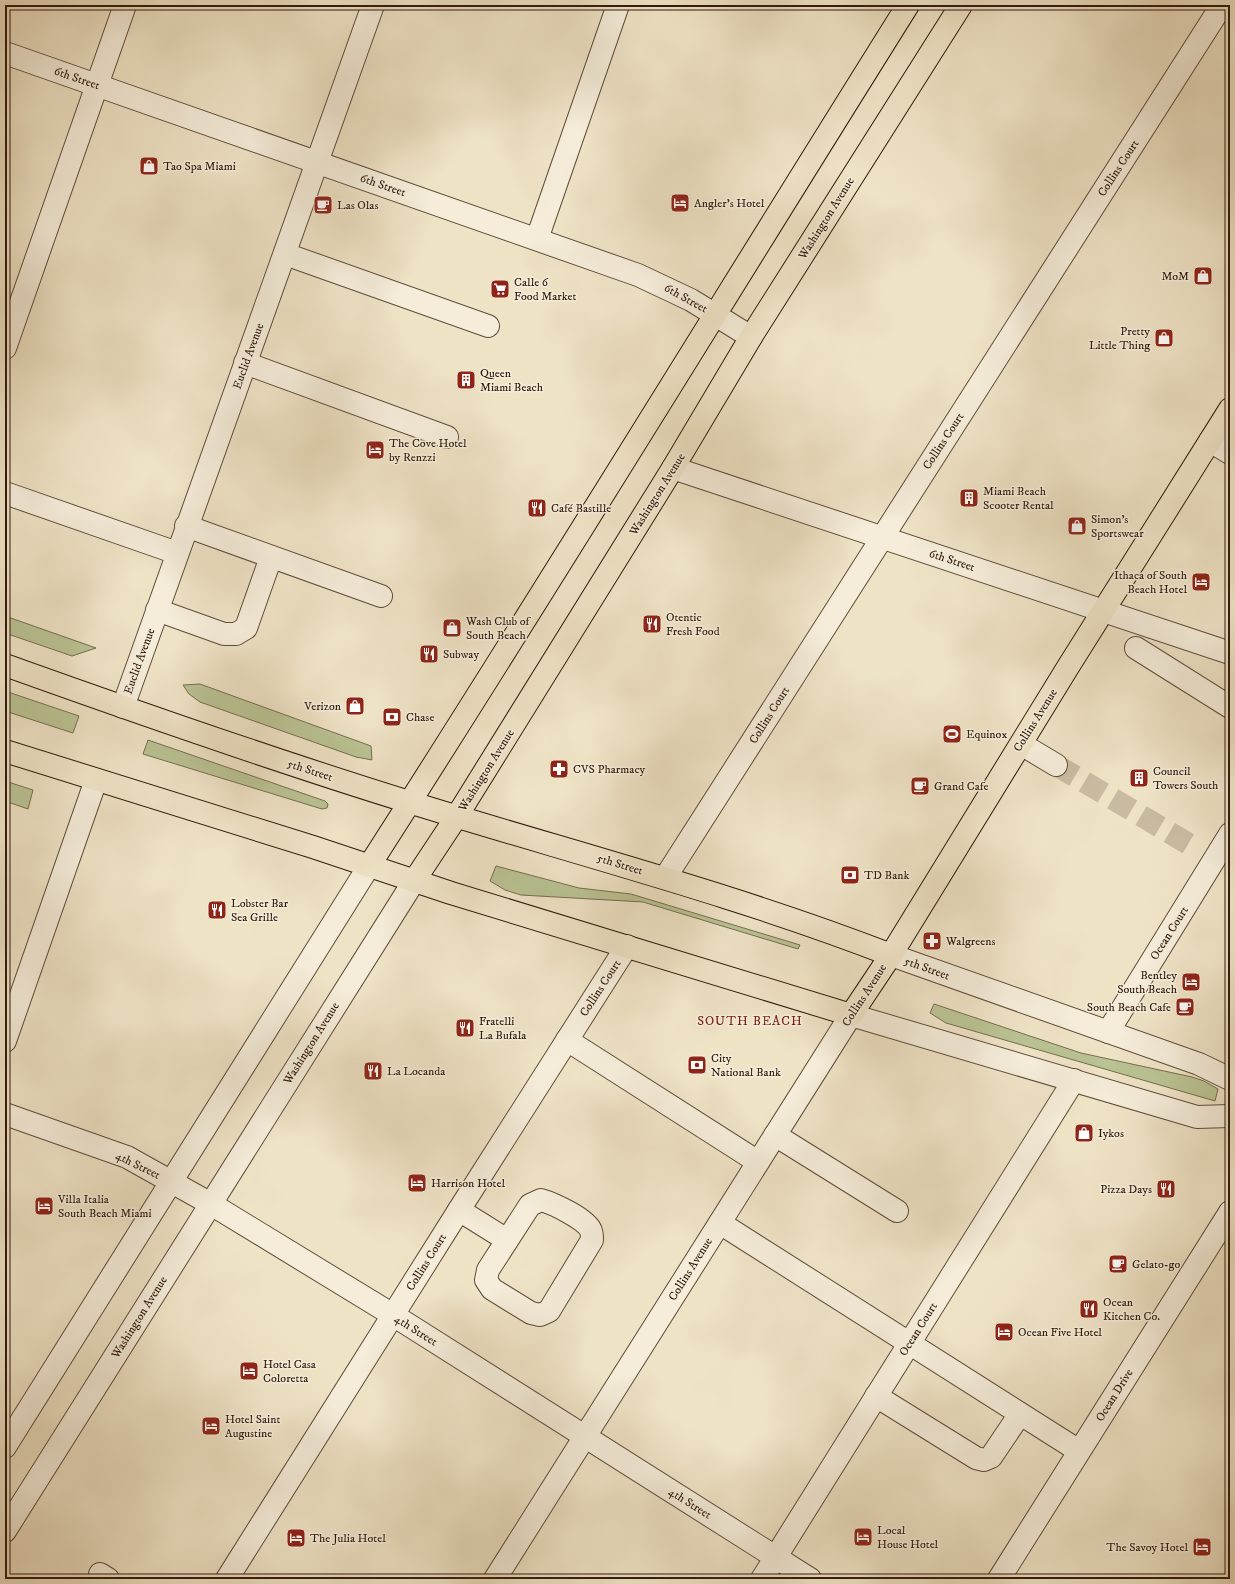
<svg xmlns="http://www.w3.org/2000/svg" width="1235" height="1584" font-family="'IM FELL DW Pica',serif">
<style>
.green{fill:#bac394;stroke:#756e50}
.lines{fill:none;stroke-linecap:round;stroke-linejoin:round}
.minor-tunnel{stroke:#c9bba1;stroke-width:22;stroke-dasharray:22 11;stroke-linecap:butt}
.minor-casing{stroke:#604c3a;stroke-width:24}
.major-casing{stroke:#301a0c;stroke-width:24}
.minor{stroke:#f5edda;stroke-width:22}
.major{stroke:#efe3c6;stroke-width:22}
.labels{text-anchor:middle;stroke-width:3;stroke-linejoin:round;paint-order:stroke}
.street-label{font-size:12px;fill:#301a0c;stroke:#f5edda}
.poi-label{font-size:12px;fill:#301a0c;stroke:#f5edda;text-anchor:start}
.neighbourhood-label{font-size:13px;letter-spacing:1px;fill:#7a1f14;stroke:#f5edda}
</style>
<rect width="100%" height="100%" fill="#efe3c6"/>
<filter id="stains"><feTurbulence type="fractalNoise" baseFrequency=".005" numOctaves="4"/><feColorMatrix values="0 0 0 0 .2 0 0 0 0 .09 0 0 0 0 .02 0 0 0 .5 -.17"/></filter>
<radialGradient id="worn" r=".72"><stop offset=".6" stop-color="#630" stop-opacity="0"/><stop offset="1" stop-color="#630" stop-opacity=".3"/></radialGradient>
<g class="green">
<polygon points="5,616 96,648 72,656 5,633"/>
<polygon points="200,684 371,746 372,760 356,757 200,702 189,694 183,685"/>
<polygon points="5,691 79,716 73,733 5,711"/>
<polygon points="148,740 325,801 328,804 327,808 322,809 143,754"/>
<polygon points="5,781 33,790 28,809 5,801"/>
<polygon points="496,866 579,888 631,894 800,945 798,949 643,902 521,895 505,890 490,881"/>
<polygon points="934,1004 1081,1053 1192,1077 1204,1081 1218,1089 1215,1101 946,1023 930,1013"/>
</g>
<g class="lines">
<polyline class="minor-tunnel" points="1056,765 1197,849"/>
<defs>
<g id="minor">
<polyline points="5,53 638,275 691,300 751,337"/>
<polyline points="537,239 618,5"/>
<polyline points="285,254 488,326"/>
<polyline points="5,348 125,5"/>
<polyline points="245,363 447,437"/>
<polyline points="1210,441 1230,453"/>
<polyline points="673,468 1230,653"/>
<polyline points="5,493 177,553"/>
<polyline points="186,526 381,596"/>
<polyline points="157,610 224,634 236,634 246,628 271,557"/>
<polyline points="1136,648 1230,707"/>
<polyline points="123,707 373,5"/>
<polyline points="1021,744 1056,765"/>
<polyline points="665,878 1222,5"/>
<polyline points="891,955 1199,1064 1230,1079"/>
<polyline points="1108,1032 1230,834"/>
<polyline points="567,1040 758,1162"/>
<polyline points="5,1041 96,780"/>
<polyline points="5,1114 127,1157 211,1204 393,1315 810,1579"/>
<polyline points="775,1135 897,1211"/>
<path d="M541 1200C552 1203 587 1219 591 1231 592 1233 592 1238 592 1240L549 1311 540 1315 531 1313 492 1289 486 1280 488 1270 530 1205Z"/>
<polyline points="459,1210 507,1240"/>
<polyline points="720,1223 1079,1451"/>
<polyline points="876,1396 976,1458 984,1460 991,1457 1020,1414"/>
<polyline points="5,1447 369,866"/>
<polyline points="5,1531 414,881"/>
<polyline points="100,1574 108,1579"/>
<polyline points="227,1579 459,1210 627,946"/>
<polyline points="495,1579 851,1015 1197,1117 1230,1116"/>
<polyline points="762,1579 1074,1080"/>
<polyline points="999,1579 1230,1212"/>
</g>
<g id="major">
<path d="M5 665C139 713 273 760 409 802 570 852 734 894 891 955"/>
<polyline points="5,751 313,847 451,893 851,1015 891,955 1068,667 1230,409"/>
<path d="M369 866C552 581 728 292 908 5"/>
<polyline points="414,881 457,816 673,468 751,337 961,5"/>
</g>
</defs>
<use href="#minor" class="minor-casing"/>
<use href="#major" class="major-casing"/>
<use href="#minor" class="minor"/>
<use href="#major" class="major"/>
</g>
<defs>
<symbol id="shop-square" viewBox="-11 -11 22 22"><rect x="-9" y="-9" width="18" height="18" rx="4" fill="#8f2418" stroke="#f5edda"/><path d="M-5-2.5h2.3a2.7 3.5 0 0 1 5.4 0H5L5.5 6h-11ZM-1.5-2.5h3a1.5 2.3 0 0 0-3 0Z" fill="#fff"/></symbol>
<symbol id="hotel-square" viewBox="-11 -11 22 22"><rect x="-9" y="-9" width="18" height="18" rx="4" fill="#8f2418" stroke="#f5edda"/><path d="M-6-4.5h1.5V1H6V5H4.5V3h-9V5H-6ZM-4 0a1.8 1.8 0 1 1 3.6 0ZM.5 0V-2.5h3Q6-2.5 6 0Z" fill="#fff"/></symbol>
<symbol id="cafe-square" viewBox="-11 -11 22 22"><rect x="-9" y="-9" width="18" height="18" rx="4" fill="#8f2418" stroke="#f5edda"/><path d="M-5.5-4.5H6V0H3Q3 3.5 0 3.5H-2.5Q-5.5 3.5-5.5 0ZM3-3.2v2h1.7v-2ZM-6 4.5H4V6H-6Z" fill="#fff"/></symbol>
<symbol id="supermarket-square" viewBox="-11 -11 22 22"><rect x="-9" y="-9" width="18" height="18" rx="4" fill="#8f2418" stroke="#f5edda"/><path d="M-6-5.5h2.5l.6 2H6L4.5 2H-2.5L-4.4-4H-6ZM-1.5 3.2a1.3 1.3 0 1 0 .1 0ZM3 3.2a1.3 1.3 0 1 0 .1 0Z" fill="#fff"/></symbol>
<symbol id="building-square" viewBox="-11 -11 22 22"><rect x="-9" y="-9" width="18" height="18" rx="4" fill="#8f2418" stroke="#f5edda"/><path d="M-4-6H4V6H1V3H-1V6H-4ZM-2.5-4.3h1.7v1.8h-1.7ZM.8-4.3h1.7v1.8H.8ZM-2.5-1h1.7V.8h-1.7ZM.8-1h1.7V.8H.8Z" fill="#fff"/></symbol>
<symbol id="restaurant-square" viewBox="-11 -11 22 22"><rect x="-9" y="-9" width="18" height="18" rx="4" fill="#8f2418" stroke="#f5edda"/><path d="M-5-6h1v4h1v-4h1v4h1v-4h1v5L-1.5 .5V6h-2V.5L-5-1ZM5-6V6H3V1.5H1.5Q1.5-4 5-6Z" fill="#fff"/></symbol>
<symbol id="bank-square" viewBox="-11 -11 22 22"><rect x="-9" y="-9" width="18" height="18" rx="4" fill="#8f2418" stroke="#f5edda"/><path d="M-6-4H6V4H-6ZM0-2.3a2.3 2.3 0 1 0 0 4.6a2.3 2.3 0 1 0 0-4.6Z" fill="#fff"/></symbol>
<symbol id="stadium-square" viewBox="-11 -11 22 22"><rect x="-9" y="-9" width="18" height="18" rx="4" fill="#8f2418" stroke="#f5edda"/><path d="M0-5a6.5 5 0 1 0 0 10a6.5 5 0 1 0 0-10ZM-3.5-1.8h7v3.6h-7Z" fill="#fff"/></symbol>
<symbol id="pharmacy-square" viewBox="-11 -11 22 22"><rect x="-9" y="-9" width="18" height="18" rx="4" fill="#8f2418" stroke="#f5edda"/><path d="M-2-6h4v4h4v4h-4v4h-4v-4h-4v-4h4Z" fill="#fff"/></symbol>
</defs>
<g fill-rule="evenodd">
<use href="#shop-square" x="138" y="155" width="22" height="22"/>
<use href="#hotel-square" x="669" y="192" width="22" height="22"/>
<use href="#cafe-square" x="312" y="194" width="22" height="22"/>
<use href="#shop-square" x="1192" y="265" width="22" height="22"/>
<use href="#supermarket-square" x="489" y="278" width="22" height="22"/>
<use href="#shop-square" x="1153" y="327" width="22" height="22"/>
<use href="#building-square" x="455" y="369" width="22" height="22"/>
<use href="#hotel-square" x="364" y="439" width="22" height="22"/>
<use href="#building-square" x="958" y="487" width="22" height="22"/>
<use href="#restaurant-square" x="526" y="497" width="22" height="22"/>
<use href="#shop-square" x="1066" y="515" width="22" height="22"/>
<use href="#hotel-square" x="1190" y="571" width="22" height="22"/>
<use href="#restaurant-square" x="641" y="613" width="22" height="22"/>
<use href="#shop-square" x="441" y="617" width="22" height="22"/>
<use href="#restaurant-square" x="418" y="643" width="22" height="22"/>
<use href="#shop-square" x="344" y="695" width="22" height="22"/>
<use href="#bank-square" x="381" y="706" width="22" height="22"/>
<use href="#stadium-square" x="941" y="723" width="22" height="22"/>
<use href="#pharmacy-square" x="548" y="758" width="22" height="22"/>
<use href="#building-square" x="1128" y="767" width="22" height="22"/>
<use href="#cafe-square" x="909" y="775" width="22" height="22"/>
<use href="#bank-square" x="839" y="864" width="22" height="22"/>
<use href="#restaurant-square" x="206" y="899" width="22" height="22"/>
<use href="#pharmacy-square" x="921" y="930" width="22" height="22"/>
<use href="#hotel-square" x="1180" y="971" width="22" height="22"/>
<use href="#cafe-square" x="1174" y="996" width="22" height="22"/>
<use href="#restaurant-square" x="454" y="1017" width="22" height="22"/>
<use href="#bank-square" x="686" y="1054" width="22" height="22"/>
<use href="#restaurant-square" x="362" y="1060" width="22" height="22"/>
<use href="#shop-square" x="1073" y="1122" width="22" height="22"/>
<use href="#hotel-square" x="406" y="1172" width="22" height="22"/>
<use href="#restaurant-square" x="1155" y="1178" width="22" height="22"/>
<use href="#hotel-square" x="33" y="1195" width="22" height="22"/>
<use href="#cafe-square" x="1107" y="1253" width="22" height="22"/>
<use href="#restaurant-square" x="1078" y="1298" width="22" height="22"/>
<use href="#hotel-square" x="993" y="1321" width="22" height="22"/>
<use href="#hotel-square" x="238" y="1360" width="22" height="22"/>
<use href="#hotel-square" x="200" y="1415" width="22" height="22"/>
<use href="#hotel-square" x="852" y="1526" width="22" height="22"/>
<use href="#hotel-square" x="285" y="1527" width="22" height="22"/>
<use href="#hotel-square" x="1191" y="1536" width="22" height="22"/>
</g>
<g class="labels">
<g class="street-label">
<text transform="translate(77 78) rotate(19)" y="4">6th Street</text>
<text transform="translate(1118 168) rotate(-57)" y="4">Collins Court</text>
<text transform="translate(383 185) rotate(19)" y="4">6th Street</text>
<text transform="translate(826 218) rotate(-58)" y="4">Washington Avenue</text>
<text transform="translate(686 298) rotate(29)" y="4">6th Street</text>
<text transform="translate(248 356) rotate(-70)" y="4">Euclid Avenue</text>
<text transform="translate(943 441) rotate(-57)" y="4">Collins Court</text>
<text transform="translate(657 494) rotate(-58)" y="4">Washington Avenue</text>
<text transform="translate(952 560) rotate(18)" y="4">6th Street</text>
<text transform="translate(139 661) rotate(-70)" y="4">Euclid Avenue</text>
<text transform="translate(769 715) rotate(-58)" y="4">Collins Court</text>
<text transform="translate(1035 720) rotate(-58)" y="4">Collins Avenue</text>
<text transform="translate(310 770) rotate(18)" y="4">5th Street</text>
<text transform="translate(486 770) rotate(-58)" y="4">Washington Avenue</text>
<text transform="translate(620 864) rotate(17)" y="4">5th Street</text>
<text transform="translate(1169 933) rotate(-58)" y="4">Ocean Court</text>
<text transform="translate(927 968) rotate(20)" y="4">5th Street</text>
<text transform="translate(600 988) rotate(-57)" y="4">Collins Court</text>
<text transform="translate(864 995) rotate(-57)" y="4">Collins Avenue</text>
<text transform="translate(311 1043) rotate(-58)" y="4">Washington Avenue</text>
<text transform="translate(138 1165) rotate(26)" y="4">4th Street</text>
<text transform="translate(426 1262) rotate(-58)" y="4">Collins Court</text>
<text transform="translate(690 1269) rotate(-58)" y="4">Collins Avenue</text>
<text transform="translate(139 1317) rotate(-58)" y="4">Washington Avenue</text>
<text transform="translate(918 1329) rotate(-58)" y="4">Ocean Court</text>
<text transform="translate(416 1330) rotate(32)" y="4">4th Street</text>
<text transform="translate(1114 1395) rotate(-58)" y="4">Ocean Drive</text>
<text transform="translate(690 1503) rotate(32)" y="4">4th Street</text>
</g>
<g class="poi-label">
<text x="163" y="170">Tao Spa Miami</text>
<text x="694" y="207">Angler's Hotel</text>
<text x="337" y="209">Las Olas</text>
<text x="1189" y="280" text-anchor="end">MoM</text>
<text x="514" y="286">Calle 6<tspan x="514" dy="14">Food Market</tspan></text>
<text x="1150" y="335" text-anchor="end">Pretty<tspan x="1150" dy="14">Little Thing</tspan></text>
<text x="480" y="377">Queen<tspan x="480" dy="14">Miami Beach</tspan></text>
<text x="389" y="447">The Cove Hotel<tspan x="389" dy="14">by Renzzi</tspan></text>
<text x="983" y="495">Miami Beach<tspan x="983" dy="14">Scooter Rental</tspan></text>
<text x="551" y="512">Café Bastille</text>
<text x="1091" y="523">Simon's<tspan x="1091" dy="14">Sportswear</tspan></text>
<text x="1187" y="579" text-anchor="end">Ithaca of South<tspan x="1187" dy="14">Beach Hotel</tspan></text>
<text x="666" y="621">Otentic<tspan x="666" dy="14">Fresh Food</tspan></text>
<text x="466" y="625">Wash Club of<tspan x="466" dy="14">South Beach</tspan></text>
<text x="443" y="658">Subway</text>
<text x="341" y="710" text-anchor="end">Verizon</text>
<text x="406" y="721">Chase</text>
<text x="966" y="738">Equinox</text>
<text x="573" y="773">CVS Pharmacy</text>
<text x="1153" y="775">Council<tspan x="1153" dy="14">Towers South</tspan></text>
<text x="934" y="790">Grand Cafe</text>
<text x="864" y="879">TD Bank</text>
<text x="231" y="907">Lobster Bar<tspan x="231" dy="14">Sea Grille</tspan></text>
<text x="946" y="945">Walgreens</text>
<text x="1177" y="979" text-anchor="end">Bentley<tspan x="1177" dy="14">South Beach</tspan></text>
<text x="1171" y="1011" text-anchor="end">South Beach Cafe</text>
<text x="479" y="1025">Fratelli<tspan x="479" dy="14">La Bufala</tspan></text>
<text x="711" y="1062">City<tspan x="711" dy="14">National Bank</tspan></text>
<text x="387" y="1075">La Locanda</text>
<text x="1098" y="1137">Iykos</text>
<text x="431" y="1187">Harrison Hotel</text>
<text x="1152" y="1193" text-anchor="end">Pizza Days</text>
<text x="58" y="1203">Villa Italia<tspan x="58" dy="14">South Beach Miami</tspan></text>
<text x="1132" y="1268">Gelato-go</text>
<text x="1103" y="1306">Ocean<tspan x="1103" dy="14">Kitchen Co.</tspan></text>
<text x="1018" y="1336">Ocean Five Hotel</text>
<text x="263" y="1368">Hotel Casa<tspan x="263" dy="14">Coloretta</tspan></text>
<text x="225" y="1423">Hotel Saint<tspan x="225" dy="14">Augustine</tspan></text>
<text x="877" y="1534">Local<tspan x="877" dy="14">House Hotel</tspan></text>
<text x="310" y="1542">The Julia Hotel</text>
<text x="1188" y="1551" text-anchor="end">The Savoy Hotel</text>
</g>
<g class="neighbourhood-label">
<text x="750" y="1025">SOUTH BEACH</text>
</g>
</g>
<rect width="1235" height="1584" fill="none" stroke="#efe3c6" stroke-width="20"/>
<rect x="6" y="6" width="1223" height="1572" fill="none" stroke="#301a0c" stroke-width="2"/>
<rect x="10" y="10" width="1215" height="1564" fill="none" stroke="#301a0c"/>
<rect width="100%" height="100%" filter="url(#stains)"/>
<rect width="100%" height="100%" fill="url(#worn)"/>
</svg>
